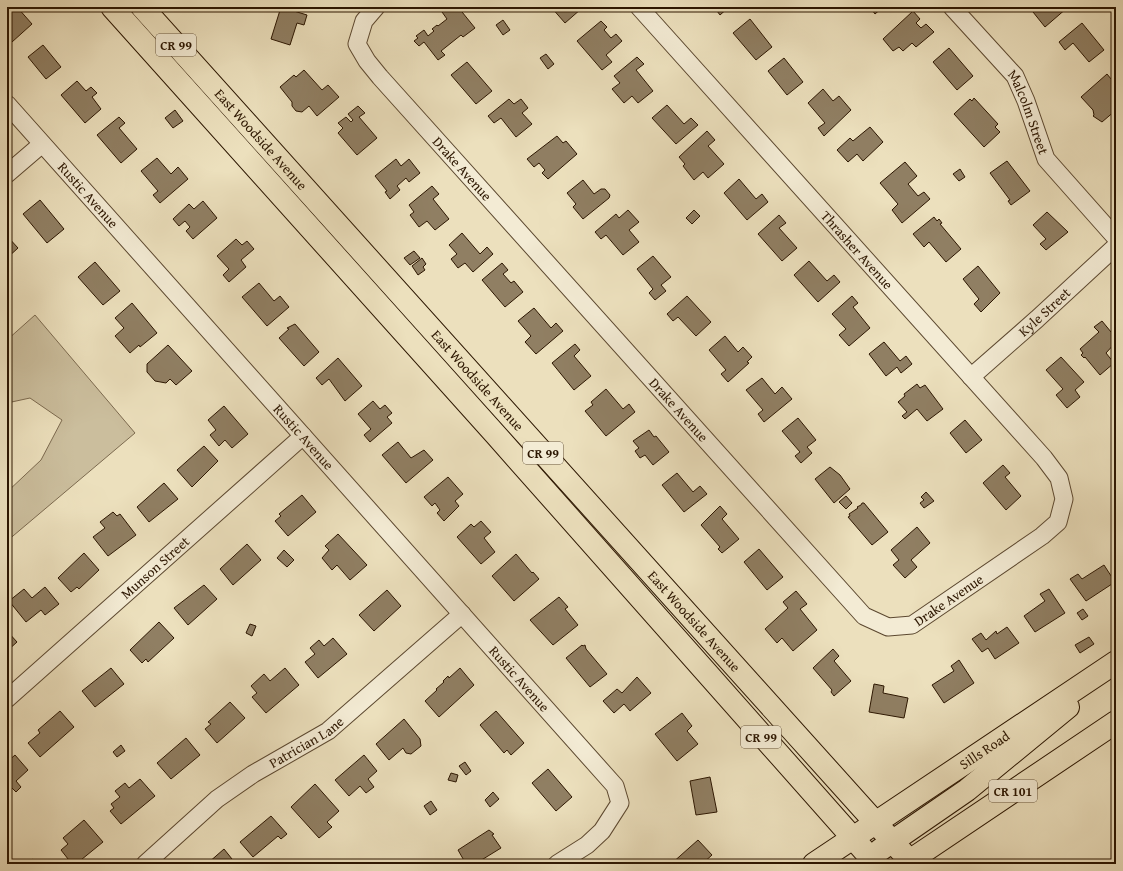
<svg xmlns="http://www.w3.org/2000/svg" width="1123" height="871" font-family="'Gentium Book Plus',serif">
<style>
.green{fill:#cbbe9d;stroke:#7c6a4f}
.building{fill:#907f63;stroke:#2c1601}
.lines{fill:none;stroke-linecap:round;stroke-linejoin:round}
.minor-casing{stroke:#5c4830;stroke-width:19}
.primary-casing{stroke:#2c1601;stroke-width:24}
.minor{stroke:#f3ebd4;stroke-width:17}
.primary{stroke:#ece0bd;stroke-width:22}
.labels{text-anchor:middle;stroke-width:3;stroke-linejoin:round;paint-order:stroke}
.shield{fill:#f3ebd4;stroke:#685640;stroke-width:1}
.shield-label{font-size:13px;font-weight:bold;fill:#2c1601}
.street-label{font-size:14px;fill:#2c1601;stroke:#f3ebd4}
</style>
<rect width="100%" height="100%" fill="#ece0bd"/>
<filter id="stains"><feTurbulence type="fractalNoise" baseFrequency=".005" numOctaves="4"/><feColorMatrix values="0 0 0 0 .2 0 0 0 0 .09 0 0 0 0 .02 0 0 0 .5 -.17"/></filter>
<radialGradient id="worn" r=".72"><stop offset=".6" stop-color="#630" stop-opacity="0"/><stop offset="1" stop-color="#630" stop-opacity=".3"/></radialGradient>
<polygon class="green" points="35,315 135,433 7,541 7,492 41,460 62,420 30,398 7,403 7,340"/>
<g class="building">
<polygon points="7,7 17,7 32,24 12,42 7,36"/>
<polygon points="281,7 307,15 304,25 297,23 290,45 271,39"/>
<polygon points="448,7 458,7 475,28 463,37 461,35 441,51 445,55 438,60 424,42 419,46 414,41 418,38 416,36 424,30 428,36 434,31 432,29 437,25 438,26 447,19 442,12"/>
<polygon points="551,7 580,7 581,9 565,23"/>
<polygon points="714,7 729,7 720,15"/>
<polygon points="870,7 883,7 875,14"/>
<polygon points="1029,7 1066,7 1067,8 1045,27"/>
<polygon points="913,11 920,19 916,23 921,28 926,24 934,32 916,47 912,43 903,51 899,47 893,51 883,39"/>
<polygon points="750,19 772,47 756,60 733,33"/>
<polygon points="503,20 510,30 503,35 496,25"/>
<polygon points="601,21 607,27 604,30 611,38 616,34 622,41 606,55 612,62 602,70 577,41"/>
<polygon points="1082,23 1104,50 1089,62 1073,43 1065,50 1059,42"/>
<polygon points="43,45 61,67 46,79 28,57"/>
<polygon points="949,48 973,76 957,90 933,62"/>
<polygon points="546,54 554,64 548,69 540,58"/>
<polygon points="637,57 644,64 636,70 653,91 638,103 632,96 624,103 612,89 620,83 614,76"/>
<polygon points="784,58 803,82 787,95 768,71"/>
<polygon points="467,62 492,91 476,104 451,75"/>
<polygon points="304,70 322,90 328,85 339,97 317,116 309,106 302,112 296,111 292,106 292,102 280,87 294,75 296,77"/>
<polygon points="1107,74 1116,85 1116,110 1102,122 1093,116 1094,115 1093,110 1081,97"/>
<polygon points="77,81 86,91 91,87 97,93 92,97 101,109 85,123 61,95"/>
<polygon points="823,89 833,101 839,96 851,110 824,136 818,128 825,123 808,103"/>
<polygon points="974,98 998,124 995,127 1000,132 984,147 954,114 970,99 972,101"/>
<polygon points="509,99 514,104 521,99 528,108 522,113 532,124 516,137 501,118 494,123 488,116"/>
<polygon points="667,105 684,124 691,118 698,125 676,144 652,118"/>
<polygon points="358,106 365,113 359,117 377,138 357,155 338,133 343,128 338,123 346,117 351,122 353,120 348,114"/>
<polygon points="175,110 183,121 173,128 165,118"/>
<polygon points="119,117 125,123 119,128 137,149 121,163 97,135"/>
<polygon points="870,127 883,142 863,161 857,154 848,162 837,150 850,138 853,141"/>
<polygon points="707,131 715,140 708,146 724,164 708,178 703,172 694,180 683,166 685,164 679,157"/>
<polygon points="557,136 563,143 566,141 577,154 548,179 542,173 545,170 539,163 534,167 527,159"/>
<polygon points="157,158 171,174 178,167 188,179 160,203 153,195 158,191 141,171"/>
<polygon points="396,159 401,166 409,159 420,173 409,182 406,178 397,186 400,190 390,199 385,192 387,191 375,176"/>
<polygon points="1007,161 1030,191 1011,205 1008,201 1010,200 990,173"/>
<polygon points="905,162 917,176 908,184 918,196 924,192 930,199 902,223 892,210 898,204 880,183"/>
<polygon points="960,169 965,177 959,181 953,174"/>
<polygon points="739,179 756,199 762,194 768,202 747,220 724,193"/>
<polygon points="583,180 594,194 601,189 605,189 610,195 609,198 583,219 573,207 576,204 567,193"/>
<polygon points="432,186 439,194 433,199 449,219 435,230 427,221 419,227 410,215 414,212 409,205"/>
<polygon points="40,200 64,229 47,243 23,214"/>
<polygon points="203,201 217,218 193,239 186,231 190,227 185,221 179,226 173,219 189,204 194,209"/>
<polygon points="628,210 639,222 629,230 639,242 623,255 606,235 601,239 595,232 616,214 619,218"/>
<polygon points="694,210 700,216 692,224 686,218"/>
<polygon points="1047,212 1068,232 1046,250 1040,244 1046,239 1033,225"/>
<polygon points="779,215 786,223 779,228 797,248 782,261 758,234"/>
<polygon points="934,217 937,221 939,219 942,223 940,224 961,249 946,262 929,242 924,247 913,234"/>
<polygon points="462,233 480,254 487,247 493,254 473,272 465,263 458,268 451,259 457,254 449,245"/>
<polygon points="7,236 18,248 7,258"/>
<polygon points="236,239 242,245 247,241 254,249 241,260 246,267 229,282 223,275 229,269 217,256"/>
<polygon points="414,251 420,258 410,265 404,258"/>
<polygon points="653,256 671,277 661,285 666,291 655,300 649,293 653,289 637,269"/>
<polygon points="422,258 426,264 423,267 425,270 418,275 412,266"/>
<polygon points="809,261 827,281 834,275 840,282 818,302 794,275"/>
<polygon points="95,262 120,291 103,305 78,277"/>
<polygon points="502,263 508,270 503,274 511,283 514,281 523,292 505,307 482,280"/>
<polygon points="978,266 1000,293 981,312 974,304 979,299 963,279"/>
<polygon points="259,283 274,301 280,296 289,307 267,326 242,297"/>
<polygon points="687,296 711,322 696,336 678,317 673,321 667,314"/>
<polygon points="852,296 858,303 853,307 870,328 849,346 839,335 846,329 832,314"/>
<polygon points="132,303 157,333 140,347 139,345 130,353 115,336 124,328 115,318"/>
<polygon points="534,308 551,328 556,323 563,331 536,354 525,342 531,336 518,321"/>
<polygon points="1102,321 1116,338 1116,342 1106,353 1114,363 1100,375 1085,357 1084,358 1081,355 1083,353 1080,349 1099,332 1094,327"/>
<polygon points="295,324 319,352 304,366 279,338 289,329 287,328"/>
<polygon points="725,336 738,352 743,347 752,357 747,362 749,363 728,382 721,374 726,370 709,350"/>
<polygon points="884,342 900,361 906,356 912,364 901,373 897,367 886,376 869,354"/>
<polygon points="575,344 580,350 574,356 591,376 574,390 552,363"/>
<polygon points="168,345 192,371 176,385 170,379 166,383 155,381 147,372 147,364"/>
<polygon points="1061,357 1084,382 1075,390 1080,397 1067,408 1056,395 1063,389 1046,370"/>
<polygon points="338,358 362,386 345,401 329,379 322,385 316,378"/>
<polygon points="762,378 775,394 782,387 792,399 764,422 758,414 763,410 746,390"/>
<polygon points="917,384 920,388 925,385 943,409 927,421 917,409 905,419 902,416 907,412 898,402 905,396 904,394"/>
<polygon points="606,389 623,409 629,404 635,412 606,436 585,411 593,405 591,402"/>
<polygon points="373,401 380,409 385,405 392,413 387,417 392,423 370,442 364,435 371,429 358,414"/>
<polygon points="224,406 248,434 232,448 225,440 219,446 210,435 216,430 208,420"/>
<polygon points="798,418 816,440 807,447 812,453 801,463 795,456 800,452 782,431"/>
<polygon points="965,420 982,440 966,453 950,433"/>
<polygon points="649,430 654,437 656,436 669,452 653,465 645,455 640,458 635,451 639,448 633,441"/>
<polygon points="398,442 411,458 424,450 433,460 406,483 382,455"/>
<polygon points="204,446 218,461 192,487 177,470"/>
<polygon points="1003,465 1010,473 1005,477 1021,496 1006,510 983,483"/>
<polygon points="830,467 840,475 850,489 834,503 815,479"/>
<polygon points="677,473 693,492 700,486 707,494 684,512 662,485"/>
<polygon points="448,477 463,494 455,501 459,506 444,521 437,513 440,510 435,503 432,506 424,497"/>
<polygon points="164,483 178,499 149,522 137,507"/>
<polygon points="926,492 934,501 924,508 920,503 924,500 921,497"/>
<polygon points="302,495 316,512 288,536 275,521 281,516 279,514"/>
<polygon points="846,496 852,503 846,509 839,502"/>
<polygon points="862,503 864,503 888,532 872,545 848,517 850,516 849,514 858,508 857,507 861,505"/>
<polygon points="720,506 727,514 722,519 739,539 722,553 718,549 720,547 701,525"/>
<polygon points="113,512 117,516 120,514 136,535 108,556 93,537 105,528 100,522"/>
<polygon points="481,521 491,532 484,538 495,552 481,564 457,537 471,524 474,527"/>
<polygon points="917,527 930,543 911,560 917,567 905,578 893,565 899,560 891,550"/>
<polygon points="338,534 367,565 350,580 337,565 332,570 322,558 329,550 325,546"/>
<polygon points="247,544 261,560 233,585 220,569"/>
<polygon points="759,549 783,577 767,590 744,562"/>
<polygon points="284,550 294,560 287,567 277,558"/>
<polygon points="84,553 99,570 79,589 77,587 71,592 58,578"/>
<polygon points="516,554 532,573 533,572 539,579 514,601 492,576"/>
<polygon points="1104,565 1115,582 1086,601 1070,579 1078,574 1082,579"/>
<polygon points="204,585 217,599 188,625 174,608"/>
<polygon points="45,587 59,604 45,615 41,610 26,622 9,601 24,589 32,598"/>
<polygon points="1049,589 1065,613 1035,632 1024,616 1045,601 1040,594"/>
<polygon points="387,590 401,606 374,631 359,615"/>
<polygon points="796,591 807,604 800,609 817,630 793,651 782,638 777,643 765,629 788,608 783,602"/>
<polygon points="559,597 568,607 565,609 578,625 553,645 530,620"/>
<polygon points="1083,609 1088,616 1082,620 1077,613"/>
<polygon points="159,622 174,638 148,662 146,659 142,663 130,650"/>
<polygon points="250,624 256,626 252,636 246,633"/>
<polygon points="1007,627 1019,643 995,659 988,648 982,652 972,639 981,633 986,640 996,631 997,634"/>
<polygon points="7,631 17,642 7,651"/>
<polygon points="1089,637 1094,644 1080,653 1075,645"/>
<polygon points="333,638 347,654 318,678 305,662 315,654 310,648 319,640 324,646"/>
<polygon points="582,645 583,646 585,645 586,649 607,674 590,687 566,658"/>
<polygon points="833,649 839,656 834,661 851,681 834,696 831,692 832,690 813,668"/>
<polygon points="959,660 974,683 944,703 932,685 954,671 951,666"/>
<polygon points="111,668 124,684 95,707 82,691"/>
<polygon points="285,668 299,685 266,713 252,697 257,693 251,686 264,674 270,681"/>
<polygon points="460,668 474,685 439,717 425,701 437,690 436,689 444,682 443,681 448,676 449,678"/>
<polygon points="637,677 651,693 630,711 624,704 614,713 603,701 617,689 622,693"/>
<polygon points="874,684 884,686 883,693 908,698 904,718 869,712"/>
<polygon points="230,702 245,718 217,743 205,729 211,724 208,722"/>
<polygon points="60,711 74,727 40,757 28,743 40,733 38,730"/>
<polygon points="496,711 524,743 511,755 507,750 504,753 480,725"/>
<polygon points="682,713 692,726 687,731 698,744 677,761 655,734"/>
<polygon points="404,719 420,739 421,746 411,754 406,753 403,748 389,760 376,744"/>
<polygon points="186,738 200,755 171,779 157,763"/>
<polygon points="121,745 125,751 117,757 113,752"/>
<polygon points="15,755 28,770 16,781 21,787 16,792 10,786 7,789 7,762"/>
<polygon points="364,755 377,771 368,779 374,787 366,793 360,786 349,796 335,780"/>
<polygon points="465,762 471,771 466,775 459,766"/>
<polygon points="548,769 572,797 556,811 532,783"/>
<polygon points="451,773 458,775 456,782 448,780"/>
<polygon points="710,777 717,812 696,815 690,781"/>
<polygon points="140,779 155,796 121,824 110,811 114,808 111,804 120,797 115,791 125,783 129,788"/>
<polygon points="315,784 339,811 327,822 332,827 319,838 291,807"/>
<polygon points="493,792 499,799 490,807 485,800"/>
<polygon points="431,801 437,810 430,815 424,806"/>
<polygon points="271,816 287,834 281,839 278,836 253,857 240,842"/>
<polygon points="84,820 103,842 76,864 72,864 61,850 68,844 63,838"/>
<polygon points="489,830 494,834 492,835 501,848 475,864 466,864 458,850"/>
<polygon points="698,840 712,855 702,864 671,864"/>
<polygon points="224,849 236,864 207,864 208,863"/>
<polygon points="33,859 37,864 27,864"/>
<polygon points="444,860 447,864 438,864"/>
</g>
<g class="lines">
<defs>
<g id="minor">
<path id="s1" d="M376 7 364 21 357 44 367 61 380 77 864 616 888 627 912 625 1042 536 1058 522 1064 499 1059 478 1044 458 639 7"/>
<path id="s2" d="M952 7 1015 76 1026 101 1046 159 1116 238"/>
<path id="s3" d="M7 104 615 786 620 803 602 831 587 845 557 864"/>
<polyline points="7,174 42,144"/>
<path id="s4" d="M971 377 1037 319 1116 246"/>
<path id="s5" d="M7 699 303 436"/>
<path id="s6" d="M145 864 217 799 253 774 328 731 462 614"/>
</g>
<g id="primary">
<polyline points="112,7 496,435 876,864"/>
<path id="s7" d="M142 7 910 861"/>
<polyline points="880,850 967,790 1068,707"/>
<path id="s8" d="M814 864 1116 662"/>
<polyline points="905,864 1116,722"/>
</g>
</defs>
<use href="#minor" class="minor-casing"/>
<use href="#primary" class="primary-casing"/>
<use href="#minor" class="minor"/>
<use href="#primary" class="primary"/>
</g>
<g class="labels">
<g class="shield">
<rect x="156" y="34" width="40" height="22" rx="3"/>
<rect x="523" y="442" width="40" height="22" rx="3"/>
<rect x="741" y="726" width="40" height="22" rx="3"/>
<rect x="989" y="780" width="48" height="22" rx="3"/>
</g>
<g class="shield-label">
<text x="176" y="50">CR 99</text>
<text x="543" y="458">CR 99</text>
<text x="761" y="742">CR 99</text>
<text x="1013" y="796">CR 101</text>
</g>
<g class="street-label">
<text dy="5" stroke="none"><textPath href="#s2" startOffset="132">Malcolm Street</textPath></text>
<text dy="5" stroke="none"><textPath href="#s7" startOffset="178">East Woodside Avenue</textPath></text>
<text dy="5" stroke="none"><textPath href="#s1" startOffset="206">Drake Avenue</textPath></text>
<text dy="5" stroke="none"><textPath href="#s3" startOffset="122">Rustic Avenue</textPath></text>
<text transform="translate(857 250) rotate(48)" y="5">Thrasher Avenue</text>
<text dy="5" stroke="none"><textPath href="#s4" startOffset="98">Kyle Street</textPath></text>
<text dy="5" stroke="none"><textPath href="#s7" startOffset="502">East Woodside Avenue</textPath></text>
<text dy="5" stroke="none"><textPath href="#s1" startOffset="530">Drake Avenue</textPath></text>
<text dy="5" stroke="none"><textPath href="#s3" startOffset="446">Rustic Avenue</textPath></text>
<text dy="5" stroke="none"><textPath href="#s5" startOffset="198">Munson Street</textPath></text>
<text dy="5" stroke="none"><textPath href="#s1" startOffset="902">Drake Avenue</textPath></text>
<text dy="5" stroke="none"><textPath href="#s7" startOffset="826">East Woodside Avenue</textPath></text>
<text dy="5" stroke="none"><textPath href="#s3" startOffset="770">Rustic Avenue</textPath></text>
<text dy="5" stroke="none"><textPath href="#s6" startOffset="203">Patrician Lane</textPath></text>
<text dy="5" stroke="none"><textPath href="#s8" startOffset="205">Sills Road</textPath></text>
</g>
</g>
<rect width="1123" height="871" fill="none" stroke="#ece0bd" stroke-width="24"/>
<rect x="8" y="8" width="1107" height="855" fill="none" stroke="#2c1601" stroke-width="2"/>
<rect x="12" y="12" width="1099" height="847" fill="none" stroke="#2c1601"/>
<rect width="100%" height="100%" filter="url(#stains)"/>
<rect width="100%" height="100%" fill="url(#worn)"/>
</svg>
